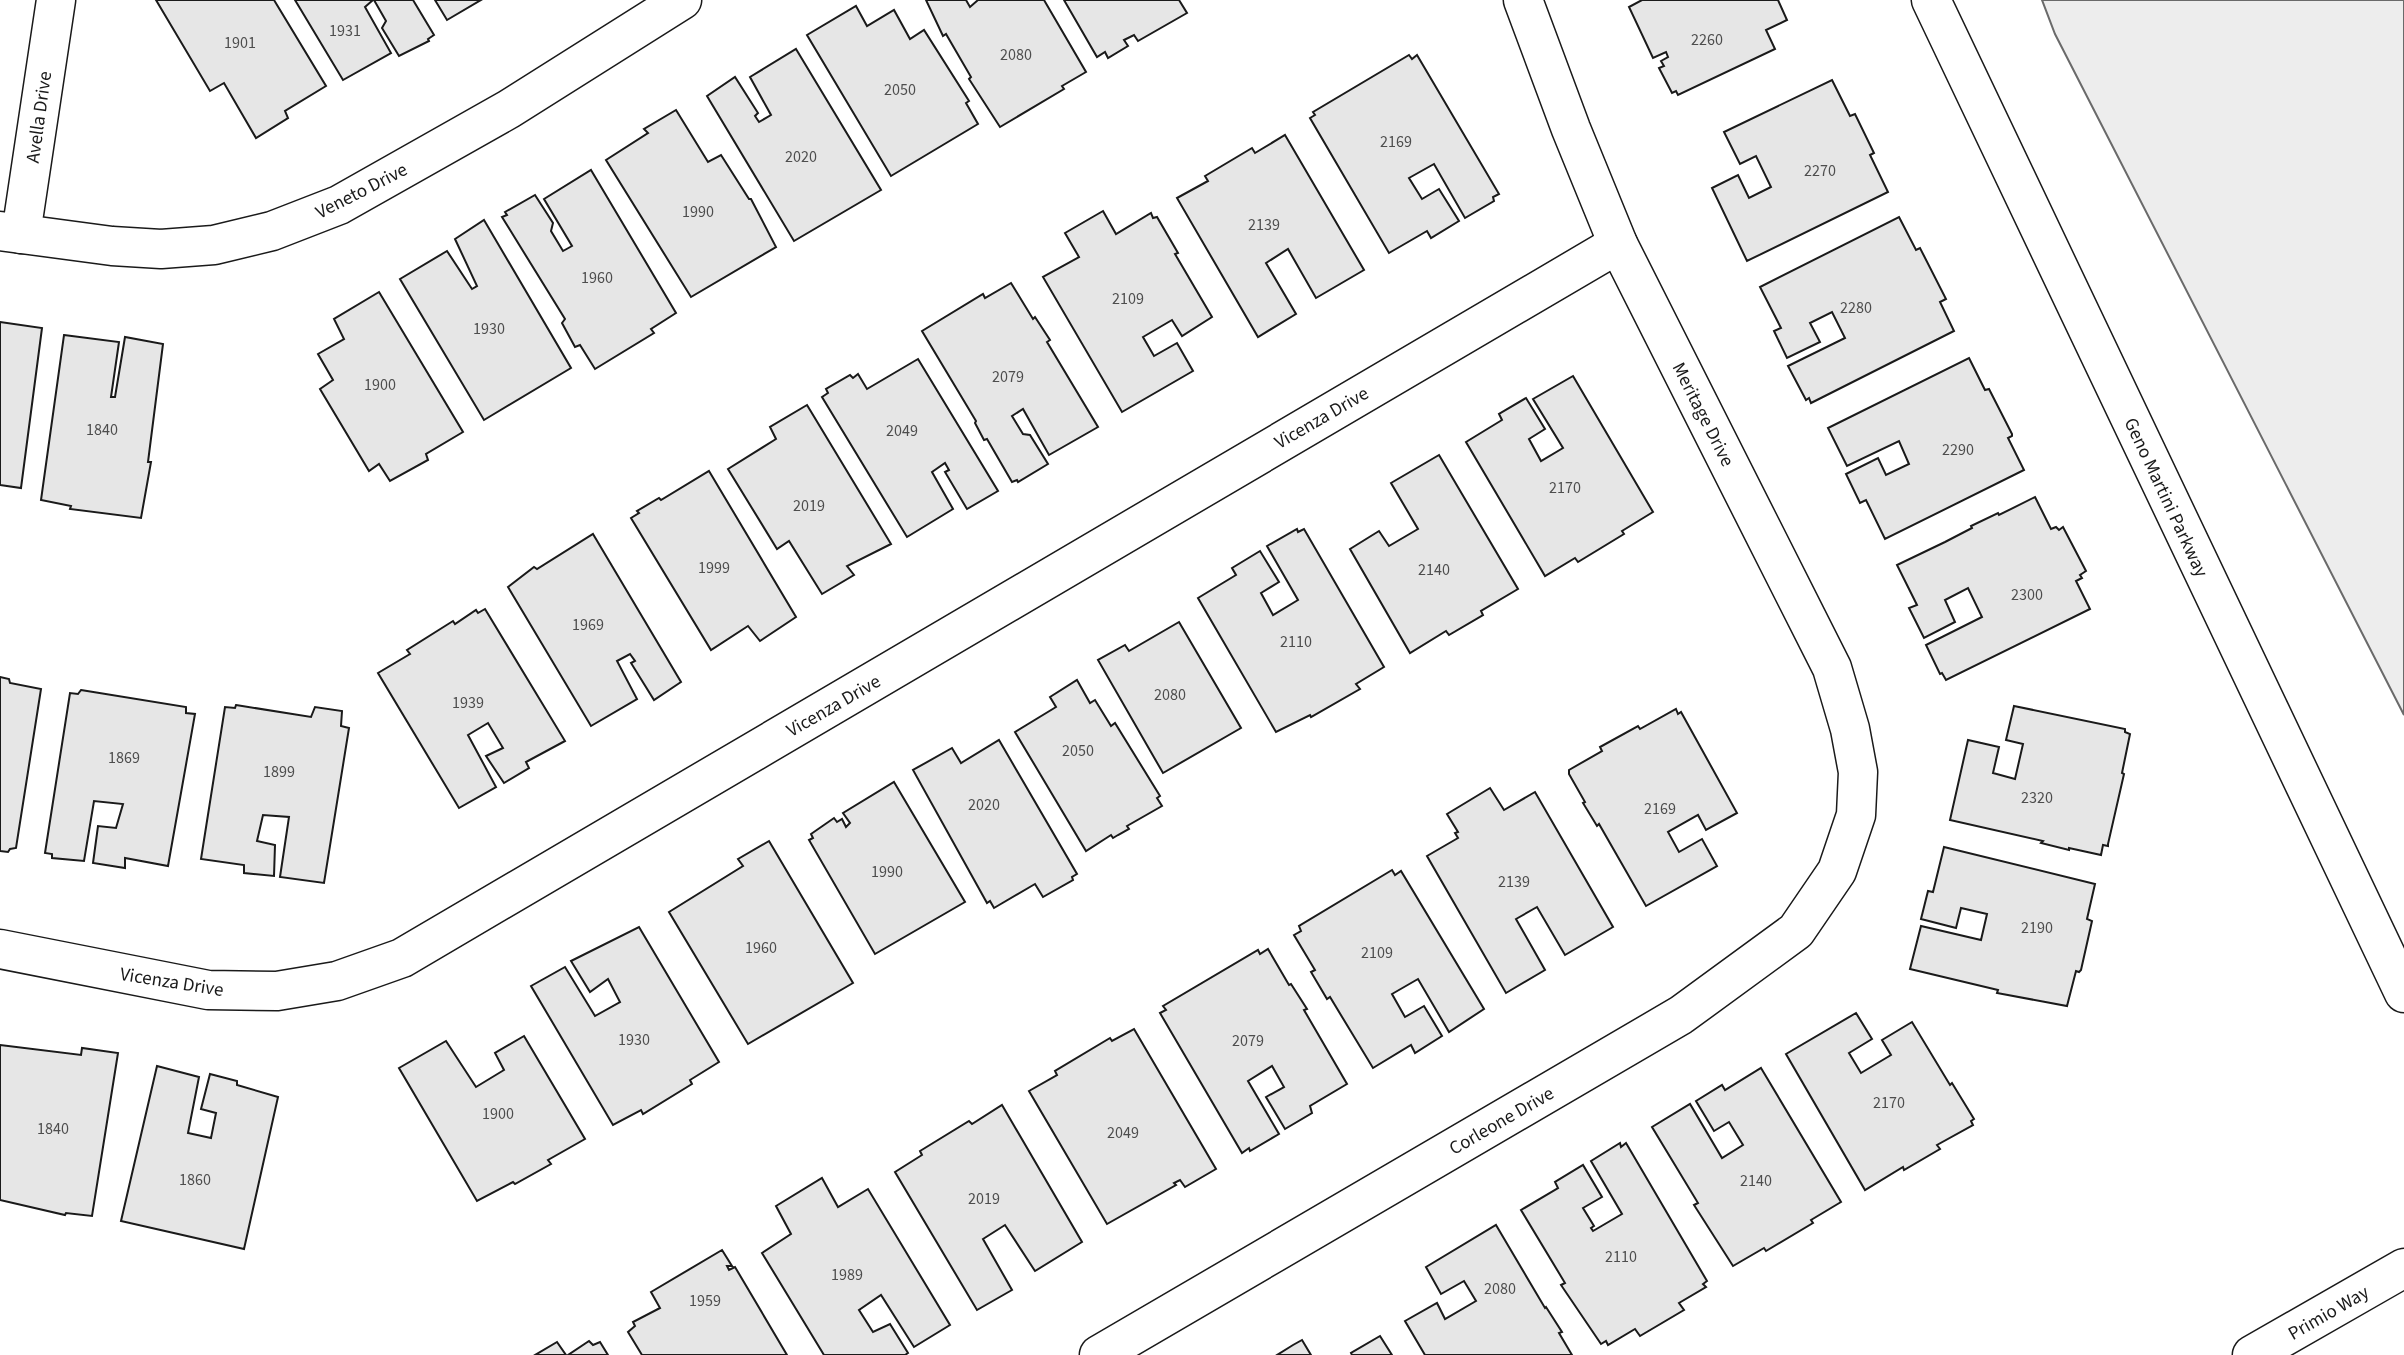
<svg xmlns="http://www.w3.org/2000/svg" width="2404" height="1355" font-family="'Source Sans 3',sans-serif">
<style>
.built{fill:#ededed;stroke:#6a6a6a;stroke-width:2}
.building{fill:#e6e6e6;stroke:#1a1a1a;stroke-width:2}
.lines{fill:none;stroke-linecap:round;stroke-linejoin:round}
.minor-casing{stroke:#1a1a1a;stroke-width:41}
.tertiary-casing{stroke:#1a1a1a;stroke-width:41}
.minor{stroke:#fff;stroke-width:38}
.tertiary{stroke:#fff;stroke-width:38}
.labels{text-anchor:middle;stroke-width:5;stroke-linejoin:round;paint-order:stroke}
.number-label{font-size:16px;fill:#4d4d4d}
.street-label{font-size:19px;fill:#1a1a1a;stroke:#fff}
</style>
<rect width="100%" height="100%" fill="#fff"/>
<polygon class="built" points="2042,0 2404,0 2404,715 2055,34"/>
<g class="building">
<polygon points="156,0 274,0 326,86 285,111 288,118 256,138 224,83 210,91"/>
<polygon points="295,0 373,0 365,7 391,53 343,80"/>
<polygon points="374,0 413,0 434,35 428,39 429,41 399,56 382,28 386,21"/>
<polygon points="435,0 481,0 447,20"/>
<polygon points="926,0 966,0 970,7 978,0 1044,0 1086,72 1062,86 1064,89 1000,127 969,79 971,77 946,34 943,36"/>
<polygon points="1064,0 1179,0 1187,13 1138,41 1134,35 1124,40 1128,46 1108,58 1105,52 1097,57"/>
<polygon points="1642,0 1778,0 1787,20 1766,30 1775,49 1678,95 1676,91 1672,93 1659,68 1664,66 1661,61 1668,57 1666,52 1653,58 1629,7"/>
<polygon points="856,6 867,26 894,10 910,39 924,30 969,101 966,103 978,124 891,176 807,35"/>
<polygon points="796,49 881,190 794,241 707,96 735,77 758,113 755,116 759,122 771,115 750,77"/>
<polygon points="1409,55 1412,59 1417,55 1499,194 1493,197 1494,201 1465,218 1434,164 1409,178 1422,199 1439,189 1459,221 1431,238 1427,231 1389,253 1310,118 1315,115 1313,112"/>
<polygon points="1832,80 1850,116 1855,114 1874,153 1870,155 1888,192 1747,261 1712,188 1738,175 1749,198 1771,187 1756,156 1740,164 1724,132"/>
<polygon points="676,110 708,162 721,155 749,199 751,199 776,247 691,297 606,160 648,133 644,129"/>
<polygon points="1285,135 1364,270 1316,298 1288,249 1266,263 1296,314 1258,337 1177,198 1208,181 1205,176 1252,148 1255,153"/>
<polygon points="591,170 676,313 651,329 654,333 595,369 580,345 575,347 562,323 565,319 502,217 507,215 505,212 535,195 553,223 551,231 563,251 572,246 544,199"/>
<polygon points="1103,211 1116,234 1151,213 1153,218 1157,217 1178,253 1175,254 1212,317 1182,336 1172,320 1143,337 1154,356 1177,343 1193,371 1122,412 1043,277 1079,257 1065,233"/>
<polygon points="1899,217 1916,250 1920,248 1946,299 1940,302 1954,331 1811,403 1809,398 1806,400 1788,366 1845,338 1832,312 1810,323 1820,342 1787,358 1774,331 1781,328 1760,287"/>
<polygon points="484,220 571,368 484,420 400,279 447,251 472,289 477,286 455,239"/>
<polygon points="1011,283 1033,319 1035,317 1050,340 1047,342 1098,427 1049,455 1023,409 1012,416 1023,434 1030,435 1048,464 1018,482 1017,480 1012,482 987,439 984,440 975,423 976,421 922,331 983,294 985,298"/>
<polygon points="379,292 463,432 426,454 428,460 390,481 379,464 369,471 320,389 333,380 318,354 344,339 334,319"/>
<polygon points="0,322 42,328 21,488 0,485"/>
<polygon points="64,335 119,342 111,397 115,397 125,337 163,344 148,462 151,462 141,518 70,509 71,506 41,500"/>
<polygon points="1969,358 1985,390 1989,389 2012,434 2012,436 2008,438 2024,470 1885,539 1866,500 1860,503 1846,474 1878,458 1886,475 1909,464 1899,441 1847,466 1828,428"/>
<polygon points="918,359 998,491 967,509 945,472 949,470 945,463 932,472 953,509 907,537 822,397 828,393 826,389 850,375 853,378 858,374 867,389"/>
<polygon points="1573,376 1653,512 1622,531 1624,534 1578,562 1575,558 1545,576 1466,442 1502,420 1499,414 1526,398 1545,429 1529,439 1541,461 1563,448 1533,399"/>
<polygon points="807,405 891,544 847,566 854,575 822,594 789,541 777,549 728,469 776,439 770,427"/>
<polygon points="1439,455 1518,589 1481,611 1483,615 1449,635 1446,631 1410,653 1350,549 1379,531 1389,546 1418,529 1391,483"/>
<polygon points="709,471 796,617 760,641 748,626 711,650 631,518 639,513 637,511 659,498 661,500"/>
<polygon points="2035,497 2051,529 2056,527 2059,530 2063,527 2086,571 2080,575 2082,578 2076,581 2090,609 1946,680 1942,673 1940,674 1926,645 1982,617 1968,588 1945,600 1955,622 1924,638 1909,608 1917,605 1897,565 1945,542 1972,528 1971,526 1998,513 1999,515"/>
<polygon points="1297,529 1298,532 1304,529 1384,667 1356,684 1360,689 1311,717 1310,715 1276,732 1198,598 1236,575 1232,568 1260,551 1279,582 1261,593 1273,615 1298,600 1267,546"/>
<polygon points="593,534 681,682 654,700 631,663 635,661 630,654 617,661 637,699 591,726 508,587 534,567 537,569"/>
<polygon points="485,609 565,741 526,762 529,768 504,783 486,756 503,748 488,723 468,735 496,787 459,808 378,673 410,654 407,650 453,621 455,624 476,610 478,613"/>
<polygon points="1179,622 1241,728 1163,773 1098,660 1125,645 1129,651"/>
<polygon points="0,677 9,679 10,683 41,689 16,848 10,849 8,852 0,851"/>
<polygon points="1077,680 1090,703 1095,700 1111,726 1115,723 1160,796 1157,798 1162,806 1127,826 1129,829 1118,835 1113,838 1111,835 1086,851 1015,732 1056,707 1050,697"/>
<polygon points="81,690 186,707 186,713 195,714 168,866 125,858 125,868 93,863 98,826 116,828 123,804 94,801 84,861 52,858 52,854 45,853 70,693 78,694"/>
<polygon points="236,705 311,717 315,707 342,711 341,726 349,728 324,883 280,877 289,817 263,815 257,841 275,845 274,876 244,873 244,865 201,859 225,707 235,708"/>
<polygon points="2014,706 2125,729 2125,732 2130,734 2122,773 2124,774 2108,844 2108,846 2103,845 2101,855 2069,848 2069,850 2041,843 2043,841 1950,820 1968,740 1999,747 1993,773 2015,779 2023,744 2006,740"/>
<polygon points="1676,709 1678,714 1681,712 1737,813 1706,830 1698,815 1668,832 1679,852 1702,839 1717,866 1646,906 1599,824 1597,826 1583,803 1585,802 1569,774 1569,770 1602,751 1600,747 1638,726 1640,729"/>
<polygon points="999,740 1077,874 1072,877 1073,880 1043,897 1035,884 994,908 990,901 987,903 913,770 952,748 961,763"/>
<polygon points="894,782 965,902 875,954 809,840 813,838 811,834 834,818 837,822 842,819 846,827 850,823 843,813"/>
<polygon points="1490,788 1504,810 1535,792 1613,927 1565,955 1537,907 1516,919 1545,970 1506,993 1427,856 1458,838 1455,833 1458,832 1447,814"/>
<polygon points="769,841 853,983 748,1044 669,912 743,866 738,859"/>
<polygon points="1944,847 2095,884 2087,919 2092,921 2081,970 2079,972 2076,971 2067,1006 1997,993 1998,990 1910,969 1921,926 1981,940 1987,914 1961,908 1956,928 1921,919 1928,891 1933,892"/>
<polygon points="1392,870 1395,875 1401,871 1484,1009 1449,1032 1418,979 1392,994 1405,1017 1424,1006 1442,1036 1415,1053 1411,1045 1373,1068 1330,997 1327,999 1311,972 1315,970 1294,935 1301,931 1299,926"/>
<polygon points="639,927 719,1062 690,1080 692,1084 643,1114 641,1110 613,1125 531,986 565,967 595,1016 620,1002 608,979 590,992 571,961"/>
<polygon points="1268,949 1289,985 1291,984 1307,1009 1304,1010 1347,1084 1310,1106 1312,1113 1285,1129 1266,1097 1284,1087 1272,1066 1248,1081 1279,1134 1250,1151 1249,1148 1242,1153 1160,1013 1166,1010 1163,1006 1258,950 1260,954"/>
<polygon points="1856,1013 1872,1039 1849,1053 1861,1073 1891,1055 1882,1040 1912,1022 1950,1085 1952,1083 1974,1119 1971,1121 1973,1125 1937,1145 1940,1149 1904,1170 1903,1167 1865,1190 1786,1054"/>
<polygon points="1134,1029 1216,1169 1185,1187 1180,1180 1174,1183 1176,1185 1107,1224 1029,1091 1057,1075 1055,1071 1110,1038 1112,1041"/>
<polygon points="524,1036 585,1139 548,1160 551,1164 515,1184 513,1182 477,1201 399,1068 446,1041 476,1087 504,1070 495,1053"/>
<polygon points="0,1045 81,1055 82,1048 118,1053 92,1216 66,1213 65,1215 0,1200"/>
<polygon points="157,1066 199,1077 188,1133 211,1138 216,1113 201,1109 210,1074 237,1081 237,1085 278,1097 244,1249 121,1221"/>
<polygon points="1761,1068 1841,1202 1811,1220 1813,1223 1766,1251 1764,1248 1733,1266 1694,1205 1698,1203 1652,1127 1690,1104 1722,1158 1743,1145 1729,1122 1714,1131 1696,1101 1722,1085 1725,1090"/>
<polygon points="1002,1105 1082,1242 1035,1271 1005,1225 983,1239 1012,1290 977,1310 895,1172 922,1155 920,1151 969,1121 972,1124"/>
<polygon points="1620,1143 1621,1147 1626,1143 1707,1281 1703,1284 1706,1287 1679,1303 1684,1310 1640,1336 1635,1329 1608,1345 1606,1341 1601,1344 1561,1285 1565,1283 1521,1210 1558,1188 1555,1182 1583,1165 1602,1197 1583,1208 1594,1226 1591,1228 1593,1231 1622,1214 1591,1161"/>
<polygon points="822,1178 838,1207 868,1189 950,1325 914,1347 881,1295 859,1310 873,1332 890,1324 908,1353 905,1355 824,1355 762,1253 791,1234 776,1206"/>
<polygon points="1496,1225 1545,1308 1546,1307 1562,1332 1559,1333 1572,1355 1425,1355 1405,1321 1437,1303 1445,1319 1476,1301 1464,1281 1441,1294 1426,1267"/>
<polygon points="722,1250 732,1266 727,1266 729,1270 735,1267 787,1355 642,1355 628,1332 635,1326 633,1322 660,1308 651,1292"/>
<polygon points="1380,1336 1392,1355 1352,1355 1351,1353"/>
<polygon points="1302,1340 1311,1355 1277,1355 1293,1345"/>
<polygon points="589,1341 593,1345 600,1342 608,1355 568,1355"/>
<polygon points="557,1342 566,1355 535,1355"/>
</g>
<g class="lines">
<defs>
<g id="minor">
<polyline points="0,231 112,246 161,249 214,245 272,231 339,205 509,109 682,0"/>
<polyline points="21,234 56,0"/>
<polyline points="0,949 208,990 277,991 337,981 402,958 1618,244"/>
<polyline points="1099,1355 1681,1015 1796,931 1837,871 1856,815 1858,772 1850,729 1832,668 1618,244 1571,129 1523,0"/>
</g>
<g id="tertiary">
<polyline points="1931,0 2404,993"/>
<polyline points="2252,1355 2404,1268"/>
</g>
</defs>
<use href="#minor" class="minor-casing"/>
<use href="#tertiary" class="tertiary-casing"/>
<use href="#minor" class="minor"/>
<use href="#tertiary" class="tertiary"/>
</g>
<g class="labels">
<g class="number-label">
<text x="345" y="36">1931</text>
<text x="1707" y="45">2260</text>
<text x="240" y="48">1901</text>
<text x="1016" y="60">2080</text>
<text x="900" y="95">2050</text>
<text x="1396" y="147">2169</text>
<text x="801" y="162">2020</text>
<text x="1820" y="176">2270</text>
<text x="698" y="217">1990</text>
<text x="1264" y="230">2139</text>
<text x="597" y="283">1960</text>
<text x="1128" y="304">2109</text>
<text x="1856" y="313">2280</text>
<text x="489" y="334">1930</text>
<text x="1008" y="382">2079</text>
<text x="380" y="390">1900</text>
<text x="102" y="435">1840</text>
<text x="902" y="436">2049</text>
<text x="1958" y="455">2290</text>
<text x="1565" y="493">2170</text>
<text x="809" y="511">2019</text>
<text x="714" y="573">1999</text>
<text x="1434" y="575">2140</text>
<text x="2027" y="600">2300</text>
<text x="588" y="630">1969</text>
<text x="1296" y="647">2110</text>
<text x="1170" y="700">2080</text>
<text x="468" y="708">1939</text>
<text x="1078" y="756">2050</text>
<text x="124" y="763">1869</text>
<text x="279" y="777">1899</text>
<text x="2037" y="803">2320</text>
<text x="984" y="810">2020</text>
<text x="1660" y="814">2169</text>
<text x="887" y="877">1990</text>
<text x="1514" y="887">2139</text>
<text x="2037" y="933">2190</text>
<text x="761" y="953">1960</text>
<text x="1377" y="958">2109</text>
<text x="634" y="1045">1930</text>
<text x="1248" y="1046">2079</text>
<text x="1889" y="1108">2170</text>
<text x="498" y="1119">1900</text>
<text x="53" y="1134">1840</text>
<text x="1123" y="1138">2049</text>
<text x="195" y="1185">1860</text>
<text x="1756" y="1186">2140</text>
<text x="984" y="1204">2019</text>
<text x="1621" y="1262">2110</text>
<text x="847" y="1280">1989</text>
<text x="1500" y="1294">2080</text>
<text x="705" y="1306">1959</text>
</g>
<g class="street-label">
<text transform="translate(38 117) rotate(-82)" y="7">Avella Drive</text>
<text transform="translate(361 190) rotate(-27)" y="7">Veneto Drive</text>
<text transform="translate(1704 414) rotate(63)" y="7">Meritage Drive</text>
<text transform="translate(1321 417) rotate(-30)" y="7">Vicenza Drive</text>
<text transform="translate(2167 497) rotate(65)" y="7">Geno Martini Parkway</text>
<text transform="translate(833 705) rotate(-30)" y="7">Vicenza Drive</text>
<text transform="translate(172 981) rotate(9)" y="7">Vicenza Drive</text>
<text transform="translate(1501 1120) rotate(-30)" y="7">Corleone Drive</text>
<text transform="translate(2328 1312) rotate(-30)" y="7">Primio Way</text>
</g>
</g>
</svg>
